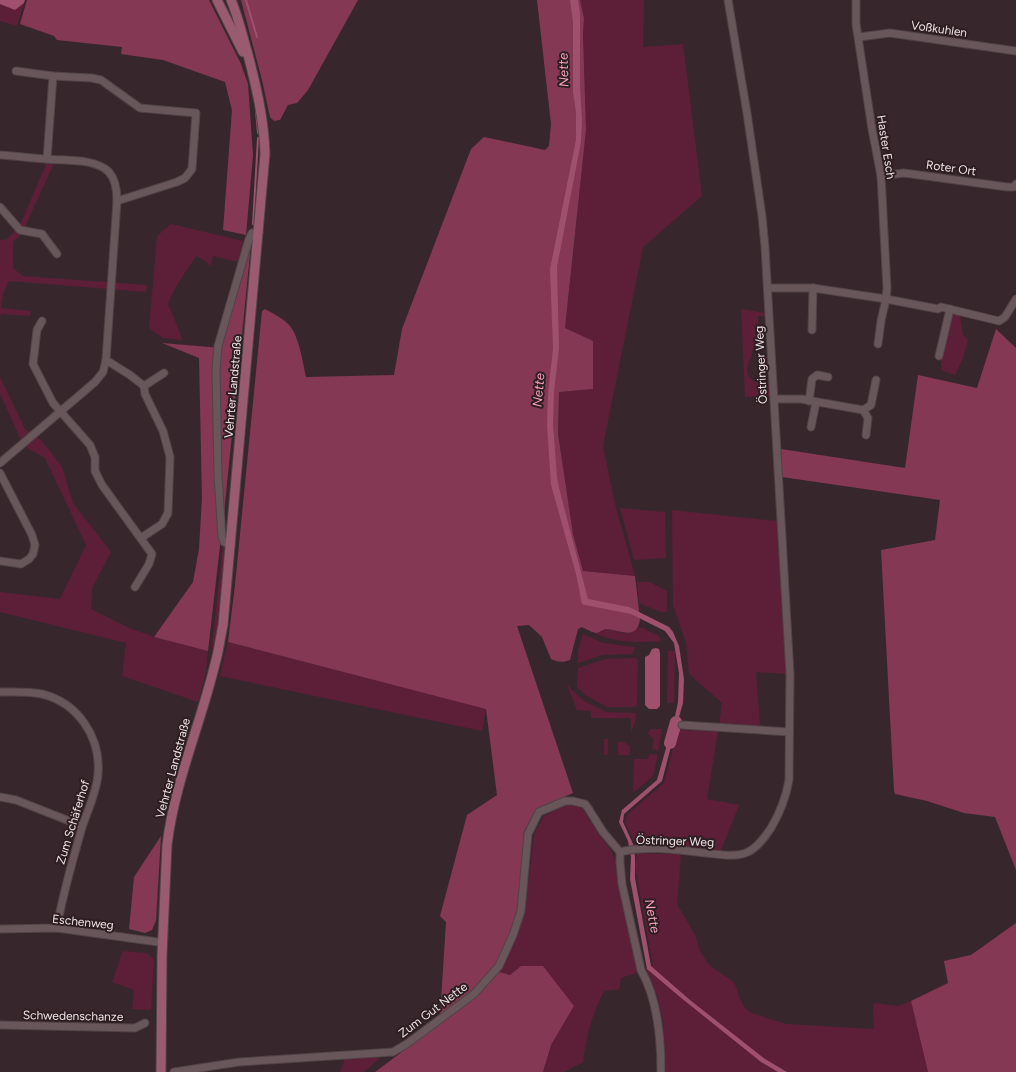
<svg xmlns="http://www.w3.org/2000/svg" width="1016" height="1072" font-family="Figtree,sans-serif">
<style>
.green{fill:#5d1e37}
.forest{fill:#843854}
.water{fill:#9e506c}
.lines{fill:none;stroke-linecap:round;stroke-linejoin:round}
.stream{stroke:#9e506c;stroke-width:2}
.river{stroke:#9e506c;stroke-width:12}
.minor-casing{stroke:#504346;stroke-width:9}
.major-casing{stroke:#504346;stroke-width:11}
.minor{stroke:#68565b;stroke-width:7}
.major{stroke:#9a5b71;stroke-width:9}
.labels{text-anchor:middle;stroke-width:4;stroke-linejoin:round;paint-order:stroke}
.street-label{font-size:12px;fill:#eee3e6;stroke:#2d1e22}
.water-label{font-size:13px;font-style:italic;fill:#f9a0bd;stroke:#2d1e22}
</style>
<rect width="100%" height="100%" fill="#37272c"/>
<g class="green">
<polygon points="0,0 25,0 17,26 0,21"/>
<polygon points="580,0 644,0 643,47 683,44 702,196 643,247 603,446 615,504 635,576 583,571 573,534 558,434 559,392 593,389 593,341 565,329 586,130 583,34 584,18"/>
<polygon points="47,162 54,163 22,233 13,242 13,268 23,276 147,285 146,292 9,281 3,294 1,308 31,311 30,316 1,314 0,318 0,240 7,239 20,225"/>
<path d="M171 224 243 241 238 262 213 256 211 266 204 260 196 256C186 272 175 285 168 304L183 340 163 338 149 328 157 236Z"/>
<path d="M741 309 765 313V316H758V326L762 327V328L751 354 752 355C750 360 747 365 747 370 748 382 760 385 769 383L770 396 745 397Z"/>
<path d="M952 313 960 315 963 335 968 340 963 358 955 375 943 371C936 361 949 326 952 313Z"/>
<path d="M767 355V374C763 376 761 377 758 373V368Z"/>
<polygon points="0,377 25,429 42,441 62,467 73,503 111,552 92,588 91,609 127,627 154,637 208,651 206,672 198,702 122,676 126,643 0,612 0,592 60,599 86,545 45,458 24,446 0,394"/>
<polygon points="620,508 665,512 666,558 634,560"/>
<polygon points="672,510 777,521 786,674 756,672 760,726 719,725 722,703 689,674 686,643 673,605"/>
<polygon points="223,545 227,550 219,625 213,657 212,645"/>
<polygon points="637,582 649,582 667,591 667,612 660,612 639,603"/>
<path d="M638 628H643L659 636 661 642C653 641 646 642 638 642 623 642 606 639 592 632L597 633 605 629C619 629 625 639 638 628Z"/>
<polygon points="583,634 603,643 635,647 633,654 603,655 578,663 578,651"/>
<polygon points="228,642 486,708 482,731 220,676"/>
<polygon points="668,651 675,651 674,703 667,703"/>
<polygon points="634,658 638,660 637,705 635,707 607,707 587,696 577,687 578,668 605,659"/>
<polygon points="567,685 584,701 606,712 635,713 636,714 635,722 631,732 631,718 591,718 591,711 577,710"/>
<polygon points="651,729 662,729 658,751 652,749 654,739 647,733"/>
<polygon points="678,730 718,731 707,799 739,805 721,850 636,845 625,822 627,815 664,783"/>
<rect x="604" y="739" width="4" height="16"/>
<polygon points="618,742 624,742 630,746 630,755 618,755"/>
<polygon points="650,754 658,755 653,776 633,793 634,759 647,759"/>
<path d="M572 804 582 808 599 834 610 849 616 862 639 972 621 978 619 989 604 991C591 1017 587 1034 583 1062L564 1072H543L551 1045 574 1006 521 966 510 975 499 972 516 937 525 912 534 834 544 816 564 805Z"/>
<polygon points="637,853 681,854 677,904 695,935 700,951 710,966 734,982 743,1006 751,1013 786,1024 874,1029 873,1003 899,1006 911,1001 928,1072 666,1072 663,1022 657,995 643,969 653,965 635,866"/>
<polygon points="123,951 147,953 154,960 151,1010 132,1009 134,990 112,982"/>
<polygon points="377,1056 379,1059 364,1072 340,1072 345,1059"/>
</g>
<g class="forest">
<polygon points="27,0 209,0 241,64 248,84 253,155 246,235 223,230 232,110 225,82 163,60 121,54 122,47 57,40 54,36 20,24"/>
<polygon points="241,0 358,0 308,90 297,103 288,105 280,120 274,121 270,117 262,80"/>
<path d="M537 0H580L584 18 583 34 586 130 565 328 593 341V389L559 392 558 434 573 534 583 571 635 576 640 619C637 642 619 629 605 629L597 633 592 632 582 627 578 629 570 660C563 663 558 662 551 659L542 637 529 625 517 626 573 793 536 809 524 832 518 910 510 934 496 965 472 992 440 1016 446 922 440 916 467 815 497 795 486 709 228 642 235 585 262 311 265 309C274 314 284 319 290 326 299 337 303 363 306 377L394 375 402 329 471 149 484 137 545 150 549 146 551 124Z"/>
<polygon points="251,244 223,524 221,537 208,651 154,637 193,582 199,549 202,498 199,358 162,343 221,348"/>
<polygon points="996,329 1016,348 1016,870 995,817 964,813 927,801 895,794 894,791 881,550 935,540 940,500 782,477 781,449 905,468 918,375 977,388"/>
<polygon points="161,836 156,921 152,930 145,933 129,929 134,877"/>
<polygon points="1016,923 1016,1072 928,1072 911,1001 948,983 944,961 971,955"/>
<polygon points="521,966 543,966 574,1006 551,1045 543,1072 375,1072 478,995 499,972 510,975"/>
</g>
<g class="water">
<polygon points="0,0 25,0 24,3 15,10 0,4"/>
<polygon points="570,0 578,0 580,13 580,88 582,120 581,142 557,267 559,348 554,392 553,424 557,477 559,488 588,599 629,607 669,627 673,632 679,646 684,679 683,703 679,717 675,716 678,702 679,673 674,643 665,631 631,614 585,605 582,604 576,574 551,485 547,425 548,393 553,349 550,269 576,140 576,112 573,92 573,22"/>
<polygon points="656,648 659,649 660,653 660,706 657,709 649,709 645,705 645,657 649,655 652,649"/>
<polygon points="672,727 676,727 662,781 624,814 623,822 634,846 629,847 628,841 619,822 622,810 657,780"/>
<polygon points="630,852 634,852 635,856 635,878 651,966 690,1000 765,1059 787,1072 778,1072 761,1062 680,997 647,969 630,879 631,857"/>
</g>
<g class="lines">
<g class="stream">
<polyline points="246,0 257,37"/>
<polyline points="256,111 258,133"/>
<polyline points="253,224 258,138"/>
</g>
<polyline class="river" points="670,743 676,722"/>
<defs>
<g id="minor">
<polyline points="856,0 856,24 872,129 881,176 887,288 886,299 881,321 878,344"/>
<polyline points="859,37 890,33 1016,51"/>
<polyline points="16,71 53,76 92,78 101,80 140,108 196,113 192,169 185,178 177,182 117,201"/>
<path d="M0 155C15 156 31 158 46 159 65 161 95 158 109 172 116 180 117 191 117 201L106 360 103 372 95 382 0 463"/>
<polyline points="47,159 53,76"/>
<polyline points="881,176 904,173 1007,187 1014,187 1016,184"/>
<polyline points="0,207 20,230 42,234 57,254"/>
<polyline points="768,288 813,288 886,299 938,309 941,307 999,321 1005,317 1016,299"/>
<polyline points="42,321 37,330 33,364 53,403 90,445 95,457 95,471 102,485 152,554 149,564 135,587"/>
<polyline points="812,330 813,288"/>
<polyline points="939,356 950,309"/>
<polyline points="106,360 130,375 144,386 145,394 163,431 170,457 168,513 162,524 141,538"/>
<polyline points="144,386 164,373"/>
<polyline points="774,399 801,399 863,410 871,405 876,380"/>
<polyline points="809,401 812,379 817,375 828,377"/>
<polyline points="863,410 868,418 866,435"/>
<polyline points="811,427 816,402"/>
<polyline points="0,473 32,535 35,545 33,554 29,559 21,564 0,561"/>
<polyline points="231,545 224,542 222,537 218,476 216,369 218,346 249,239 252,233 259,232"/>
<path d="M0 692C14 692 29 691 42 694 78 703 101 737 98 774 97 793 86 813 81 831 72 863 62 896 57 928"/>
<polyline points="682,725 789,732"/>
<polyline points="0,797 16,800 82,826"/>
<path d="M620 852C647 845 678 850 705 853 718 854 735 858 748 852 758 847 765 837 771 828 780 813 786 797 789 780L790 674 765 247 762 216 747 113 728 0"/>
<path d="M620 852V862L622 884 641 970C658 1000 661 1038 661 1072"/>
<polyline points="0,929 57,928 158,942 163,941"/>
<polyline points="0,1025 135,1028 145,1023"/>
<polyline points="174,1072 239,1062 393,1052 408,1043 474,994 499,966 513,935 521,911 528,834 539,812 565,801 573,801 585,804 588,808 603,832 620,852"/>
</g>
<g id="major">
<polyline points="217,0 243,52"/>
<path d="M161 1072 162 955 167 845C175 781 200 726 215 664 219 651 220 638 223 625L265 154C264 119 256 85 247 51 242 34 238 16 231 0"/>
</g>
</defs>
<use href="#minor" class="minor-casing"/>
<use href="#major" class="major-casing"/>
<use href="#minor" class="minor"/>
<use href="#major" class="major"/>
</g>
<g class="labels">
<g class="street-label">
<text transform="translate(939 29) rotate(8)" y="4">Voßkuhlen</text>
<text transform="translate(886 147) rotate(81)" y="4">Haster Esch</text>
<text transform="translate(951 168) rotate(8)" y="4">Roter Ort</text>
<text transform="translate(761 365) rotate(-93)" y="4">Östringer Weg</text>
<text transform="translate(233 387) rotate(-85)" y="4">Vehrter Landstraße</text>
<text transform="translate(173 768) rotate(-75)" y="4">Vehrter Landstraße</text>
<text transform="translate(73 822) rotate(-73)" y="4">Zum Schäferhof</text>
<text transform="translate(675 841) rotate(2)" y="4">Östringer Weg</text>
<text transform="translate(83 922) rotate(6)" y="4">Eschenweg</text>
<text transform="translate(433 1010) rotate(-37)" y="4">Zum Gut Nette</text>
<text transform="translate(73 1016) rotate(1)" y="4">Schwedenschanze</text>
</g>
<g class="water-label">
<text transform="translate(563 70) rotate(-92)" y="5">Nette</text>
<text transform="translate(538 390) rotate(-85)" y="5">Nette</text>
<text transform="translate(653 916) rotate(79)" y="5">Nette</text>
</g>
</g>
</svg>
